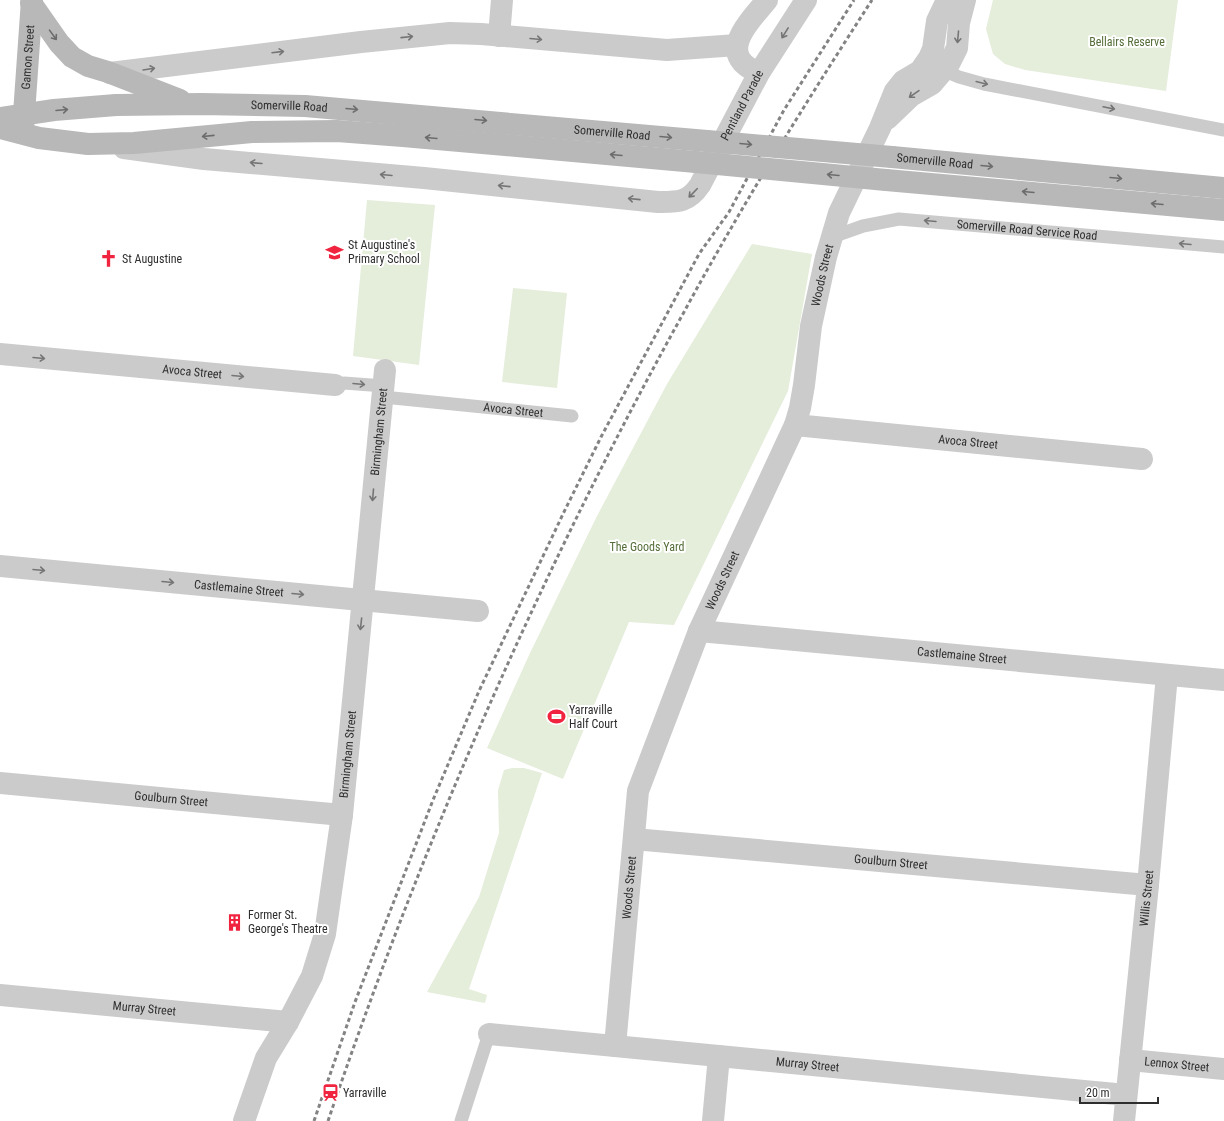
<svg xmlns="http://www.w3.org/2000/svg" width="1224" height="1121" font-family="'Roboto Condensed',sans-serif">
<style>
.green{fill:#e5eddb}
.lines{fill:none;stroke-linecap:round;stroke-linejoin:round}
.lane{stroke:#cbcbcb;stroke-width:13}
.street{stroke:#cbcbcb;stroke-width:22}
.secondary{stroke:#b8b8b8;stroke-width:22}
.rail{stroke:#838383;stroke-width:3;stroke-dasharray:4 3;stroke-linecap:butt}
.secondary-bridge{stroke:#b8b8b8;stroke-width:22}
.oneway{stroke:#757575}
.oneway2{stroke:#6c6c6c}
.labels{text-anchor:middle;stroke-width:4;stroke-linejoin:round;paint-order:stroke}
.park-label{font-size:12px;fill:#546d38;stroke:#fff}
.street-label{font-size:12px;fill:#2e2e2e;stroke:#fff}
.poi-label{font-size:12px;fill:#2e2e2e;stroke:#fff;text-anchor:start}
</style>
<rect width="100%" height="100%" fill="#fff"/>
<g class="green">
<polygon points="993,0 1178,0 1166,91 1025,70 1005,64 993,54 986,29"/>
<polygon points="367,200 435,205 419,365 353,356"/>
<polygon points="752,244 812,254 788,391 674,625 629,622 563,779 487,748 530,653 597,516 667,384"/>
<polygon points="513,288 567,293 557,388 502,382"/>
<polygon points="512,768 524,768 542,773 469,989 487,995 485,1003 427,992 479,897 499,833 498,790 504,770"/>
</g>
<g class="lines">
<g class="lane">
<polyline points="945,71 959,77 984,84 1224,130"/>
<path id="s1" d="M832 237 863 226 899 219 1224 247"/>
<polyline points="335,385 344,383 384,386"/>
<path id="s2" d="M383 397 572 416"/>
<polyline points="461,1121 489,1034"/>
</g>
<g class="street">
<polyline points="499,36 502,0"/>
<polyline points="110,73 361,42 450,33 481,34 667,50 737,45"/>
<path d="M759 73C752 70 744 66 740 59 728 40 757 13 767 0"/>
<polyline points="887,119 911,96 932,84 949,64 957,48 959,23 965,0"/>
<path id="s3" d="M124 148 204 159 424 178 658 202C677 202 688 203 700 185L759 73 806 0"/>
<path id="s4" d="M0 354 335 385"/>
<path id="s5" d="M795 425 1142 459"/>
<path id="s6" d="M0 566 478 611"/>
<path id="s7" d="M699 631 1224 680"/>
<path id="s8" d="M0 783 342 815"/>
<path id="s9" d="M634 839 1148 885"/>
<path id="s10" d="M0 995 288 1022"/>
<path id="s11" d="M489 1034 1126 1095"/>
<path id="s12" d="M615 1046 638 791 699 631 795 425 800 408 804 385 811 326 826 257 839 213 880 128 895 91 903 81 920 71 929 58 933 49 937 21 947 0"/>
<path id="s13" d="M1130 1060 1224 1069"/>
<path id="s14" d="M244 1121 266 1058 288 1022 312 976 325 934 342 815 385 370"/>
<polyline points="713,1121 719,1056"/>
<path id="s15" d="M1124 1121 1148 885 1167 675"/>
</g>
<g class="secondary">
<polyline points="31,3 59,43 72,57 88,66 108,72 180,100"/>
<path id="s16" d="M0 118 54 110 116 105 201 104 305 106 707 141"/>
<polyline points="0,128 39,138 88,144 134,143 252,132 337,131 403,136 696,162"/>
<path id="s17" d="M23 128 32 0"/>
<path id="s18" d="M892 157 1224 188"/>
<polyline points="886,180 1224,210"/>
</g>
<g class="rail">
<polyline points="314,1121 355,1002 433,800 479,691 563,514 601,437 699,254 729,212 784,110 854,0"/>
<path d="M328 1121C423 841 541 570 684 312 742 205 806 102 872 0"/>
</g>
<g class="secondary-bridge">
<polyline points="707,141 892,157"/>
<polyline points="696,162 886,180"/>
</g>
</g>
<defs><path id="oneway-shaft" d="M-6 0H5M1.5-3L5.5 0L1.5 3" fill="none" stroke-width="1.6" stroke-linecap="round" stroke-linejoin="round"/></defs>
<g class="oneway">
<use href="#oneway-shaft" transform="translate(785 33) rotate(122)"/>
<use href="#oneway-shaft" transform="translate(407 37) rotate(-6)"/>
<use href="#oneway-shaft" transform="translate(958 37) rotate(95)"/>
<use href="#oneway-shaft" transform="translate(536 39) rotate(5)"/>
<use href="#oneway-shaft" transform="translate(278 52) rotate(-7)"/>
<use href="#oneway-shaft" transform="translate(149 69) rotate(-9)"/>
<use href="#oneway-shaft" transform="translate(982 83) rotate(14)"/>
<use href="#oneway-shaft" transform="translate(914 94) rotate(145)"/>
<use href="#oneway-shaft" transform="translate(1109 108) rotate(12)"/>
<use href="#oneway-shaft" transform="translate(256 163) rotate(-175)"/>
<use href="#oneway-shaft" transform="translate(386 175) rotate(-175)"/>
<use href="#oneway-shaft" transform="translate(504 186) rotate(-174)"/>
<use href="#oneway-shaft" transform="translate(693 193) rotate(134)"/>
<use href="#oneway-shaft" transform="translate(634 199) rotate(-174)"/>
<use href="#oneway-shaft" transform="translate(930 221) rotate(-175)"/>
<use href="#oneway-shaft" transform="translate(1185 244) rotate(-175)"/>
<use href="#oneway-shaft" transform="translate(39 358) rotate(5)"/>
<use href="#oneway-shaft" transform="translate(238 376) rotate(5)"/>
<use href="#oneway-shaft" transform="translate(359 384) rotate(5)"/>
<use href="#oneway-shaft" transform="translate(373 495) rotate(95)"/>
<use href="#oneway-shaft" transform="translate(39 570) rotate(5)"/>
<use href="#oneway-shaft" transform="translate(168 582) rotate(5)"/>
<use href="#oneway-shaft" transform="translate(298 594) rotate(5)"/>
<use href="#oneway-shaft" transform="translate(361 624) rotate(96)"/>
</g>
<g class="oneway2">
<use href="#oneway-shaft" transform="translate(53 35) rotate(54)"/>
<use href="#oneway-shaft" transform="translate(352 109) rotate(5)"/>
<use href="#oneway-shaft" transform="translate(62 110) rotate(-5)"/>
<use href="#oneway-shaft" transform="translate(481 120) rotate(5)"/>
<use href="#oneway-shaft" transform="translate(208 136) rotate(174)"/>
<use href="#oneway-shaft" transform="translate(666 137) rotate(5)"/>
<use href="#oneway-shaft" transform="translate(431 138) rotate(-175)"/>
<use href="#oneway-shaft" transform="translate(746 144) rotate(5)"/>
<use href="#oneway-shaft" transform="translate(616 155) rotate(-175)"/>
<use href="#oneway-shaft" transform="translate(987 166) rotate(5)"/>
<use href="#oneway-shaft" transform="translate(833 175) rotate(-175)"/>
<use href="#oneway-shaft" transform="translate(1116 178) rotate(5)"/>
<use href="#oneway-shaft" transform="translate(1028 192) rotate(-175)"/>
<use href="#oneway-shaft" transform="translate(1157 204) rotate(-175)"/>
</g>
<defs>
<symbol id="school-bare" viewBox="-9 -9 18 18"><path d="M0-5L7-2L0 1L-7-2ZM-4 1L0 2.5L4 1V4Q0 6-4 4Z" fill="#f1243f" stroke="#fff" stroke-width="2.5" paint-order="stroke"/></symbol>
<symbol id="church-bare" viewBox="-9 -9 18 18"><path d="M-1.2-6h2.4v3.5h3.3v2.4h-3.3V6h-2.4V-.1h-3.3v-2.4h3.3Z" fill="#f1243f" stroke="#fff" stroke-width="2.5" paint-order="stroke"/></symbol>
<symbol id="stadium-bare" viewBox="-9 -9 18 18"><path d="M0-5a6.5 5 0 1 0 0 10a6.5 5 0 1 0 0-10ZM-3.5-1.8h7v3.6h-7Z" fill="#f1243f" stroke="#fff" stroke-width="2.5" paint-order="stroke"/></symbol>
<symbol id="building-bare" viewBox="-9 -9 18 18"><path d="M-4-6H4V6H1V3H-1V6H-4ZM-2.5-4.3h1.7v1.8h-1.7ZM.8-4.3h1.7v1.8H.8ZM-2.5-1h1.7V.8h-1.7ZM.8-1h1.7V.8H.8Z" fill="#f1243f" stroke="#fff" stroke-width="2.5" paint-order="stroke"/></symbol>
<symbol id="station-bare" viewBox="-9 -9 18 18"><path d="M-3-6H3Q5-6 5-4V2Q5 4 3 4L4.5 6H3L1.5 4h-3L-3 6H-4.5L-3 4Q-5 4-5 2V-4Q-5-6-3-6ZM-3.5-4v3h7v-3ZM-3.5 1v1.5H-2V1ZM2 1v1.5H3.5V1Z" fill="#f1243f" stroke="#fff" stroke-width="2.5" paint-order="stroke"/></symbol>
</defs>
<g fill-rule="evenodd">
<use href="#school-bare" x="322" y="240" width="25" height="25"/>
<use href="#church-bare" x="96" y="246" width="25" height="25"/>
<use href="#stadium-bare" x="544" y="704" width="25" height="25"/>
<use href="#building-bare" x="222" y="910" width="25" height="25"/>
<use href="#station-bare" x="318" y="1080" width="25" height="25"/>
</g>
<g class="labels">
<g class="park-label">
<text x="1127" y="46">Bellairs Reserve</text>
<text x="647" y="551">The Goods Yard</text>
</g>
<g class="street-label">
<text dy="4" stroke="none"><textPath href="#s17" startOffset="71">Gamon Street</textPath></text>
<text dy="4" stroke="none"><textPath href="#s16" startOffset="290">Somerville Road</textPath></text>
<text dy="4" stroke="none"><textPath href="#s3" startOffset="675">Pentland Parade</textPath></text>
<text dy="4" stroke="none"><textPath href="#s16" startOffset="614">Somerville Road</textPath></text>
<text dy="4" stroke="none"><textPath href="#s18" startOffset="43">Somerville Road</textPath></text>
<text dy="4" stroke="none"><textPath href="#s1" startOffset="198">Somerville Road Service Road</textPath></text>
<text dy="4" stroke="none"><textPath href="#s12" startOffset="807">Woods Street</textPath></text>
<text dy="4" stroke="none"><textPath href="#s4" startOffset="193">Avoca Street</textPath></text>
<text dy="4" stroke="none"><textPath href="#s2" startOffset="131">Avoca Street</textPath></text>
<text dy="4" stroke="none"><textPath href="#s14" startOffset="710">Birmingham Street</textPath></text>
<text dy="4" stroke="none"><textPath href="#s5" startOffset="174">Avoca Street</textPath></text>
<text dy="4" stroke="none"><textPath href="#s12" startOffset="483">Woods Street</textPath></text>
<text dy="4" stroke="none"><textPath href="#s6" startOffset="240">Castlemaine Street</textPath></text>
<text dy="4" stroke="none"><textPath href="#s7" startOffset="264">Castlemaine Street</textPath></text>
<text dy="4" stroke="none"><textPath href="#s14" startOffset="386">Birmingham Street</textPath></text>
<text dy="4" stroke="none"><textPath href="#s8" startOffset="172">Goulburn Street</textPath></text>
<text dy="4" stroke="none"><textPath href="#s9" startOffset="258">Goulburn Street</textPath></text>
<text dy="4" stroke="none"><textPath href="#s12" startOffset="159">Woods Street</textPath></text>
<text dy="4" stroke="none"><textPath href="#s15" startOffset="224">Willis Street</textPath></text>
<text dy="4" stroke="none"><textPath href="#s10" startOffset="145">Murray Street</textPath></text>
<text dy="4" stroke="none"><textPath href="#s13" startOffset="47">Lennox Street</textPath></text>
<text dy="4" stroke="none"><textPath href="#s11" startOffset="320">Murray Street</textPath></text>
</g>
<g class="poi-label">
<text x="348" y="249">St Augustine's<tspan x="348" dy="14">Primary School</tspan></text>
<text x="122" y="263">St Augustine</text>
<text x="569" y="714">Yarraville<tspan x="569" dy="14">Half Court</tspan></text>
<text x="248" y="919">Former St.<tspan x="248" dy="14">George's Theatre</tspan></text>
<text x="343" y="1097">Yarraville</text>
</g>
</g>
<path d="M1080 1097v6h78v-6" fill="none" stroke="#2e2e2e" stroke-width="2"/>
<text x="1086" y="1097" font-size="12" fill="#2e2e2e" stroke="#ffffff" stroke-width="3" paint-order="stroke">20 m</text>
</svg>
